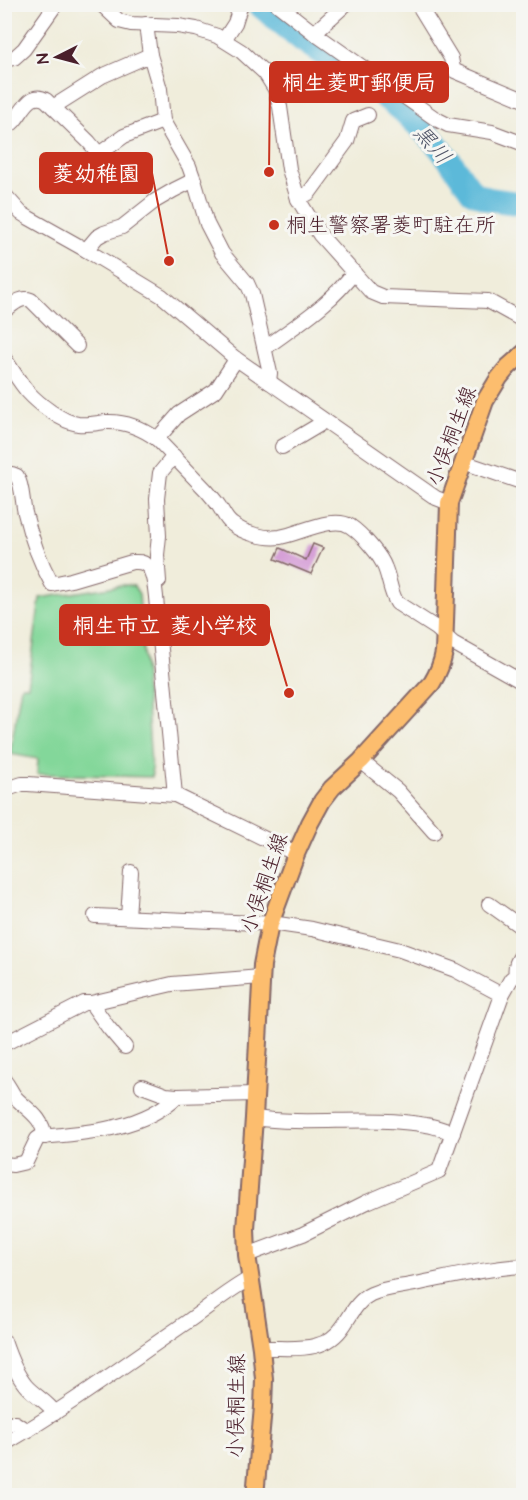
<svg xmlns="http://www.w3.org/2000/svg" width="528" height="1500" font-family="'Architects Daughter','Klee One',sans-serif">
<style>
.green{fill:#83d79a;stroke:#667b62;stroke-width:1.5}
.water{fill:#5bb9d9;stroke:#526c82;stroke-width:1.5}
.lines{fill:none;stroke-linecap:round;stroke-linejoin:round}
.river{stroke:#5bb9d9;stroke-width:24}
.building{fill:#d59fd7}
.minor-casing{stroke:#846769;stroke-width:16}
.major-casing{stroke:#846769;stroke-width:20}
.minor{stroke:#fff;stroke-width:14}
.major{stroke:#fcbd6e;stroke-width:16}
.poi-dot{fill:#c8321e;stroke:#f6f6f2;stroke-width:2}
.labels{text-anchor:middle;stroke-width:6;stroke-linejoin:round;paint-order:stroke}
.poi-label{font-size:21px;fill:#4a1f2b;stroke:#f6f6f2;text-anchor:start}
.street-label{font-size:21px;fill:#4a1f2b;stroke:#f6f6f2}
.water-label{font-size:22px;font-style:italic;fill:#505568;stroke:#f6f6f2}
.leader{fill:none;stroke:#c8321e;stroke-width:2}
.callout-dot{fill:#c8321e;stroke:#f6f6f2;stroke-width:2}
.callout{fill:#c8321e;stroke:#c8321e;stroke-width:2}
.callout-label{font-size:22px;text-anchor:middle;font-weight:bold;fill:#fff}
</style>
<rect width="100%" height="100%" fill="#f6f6f2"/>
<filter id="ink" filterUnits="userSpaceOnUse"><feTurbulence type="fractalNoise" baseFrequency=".0167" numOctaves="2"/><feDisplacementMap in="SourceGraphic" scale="12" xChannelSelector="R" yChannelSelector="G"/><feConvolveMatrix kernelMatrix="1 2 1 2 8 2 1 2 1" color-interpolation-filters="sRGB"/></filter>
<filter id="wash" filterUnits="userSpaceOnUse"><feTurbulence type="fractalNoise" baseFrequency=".008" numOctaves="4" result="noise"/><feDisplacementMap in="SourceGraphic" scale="24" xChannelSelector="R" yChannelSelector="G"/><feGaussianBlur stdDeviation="1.35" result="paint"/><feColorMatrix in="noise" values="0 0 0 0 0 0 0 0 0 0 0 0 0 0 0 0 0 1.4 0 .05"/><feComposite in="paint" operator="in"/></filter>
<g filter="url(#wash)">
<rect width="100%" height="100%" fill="#f0eddb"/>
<polygon class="green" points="124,585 134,586 139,594 152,777 37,774 38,759 10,754 21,686 28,686 40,598"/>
<polygon class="water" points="5,510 12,511 10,533 5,533"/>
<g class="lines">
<polyline class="river" points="258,4 302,40 372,87 405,113 433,140 451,162 472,192 488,199 524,204"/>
</g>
<g id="blocks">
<polygon class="building" points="313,544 323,548 311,574 275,559 280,548 306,560"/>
</g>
</g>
<g filter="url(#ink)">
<use href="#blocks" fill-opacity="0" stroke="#846769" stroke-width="1.5"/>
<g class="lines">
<defs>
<g id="minor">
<polyline points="101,4 119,21 131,24 178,26 196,29 217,36 241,51 265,73 275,89 280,107 289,169 298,199 320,235 371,292 383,297 488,301 524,321"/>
<polyline points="277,4 314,33 436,119 448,125 492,132 524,144"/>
<polyline points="418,4 451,58 453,68 455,71 524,100"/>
<polyline points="146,24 150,55 160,89 163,121 189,166 194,180 207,224 222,253 247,283 252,294 270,373 269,382"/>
<polyline points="314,33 346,4"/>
<polyline points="224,40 235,23 241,4"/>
<polyline points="4,60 14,58 24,49 56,4"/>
<polyline points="53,107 102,76 150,55"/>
<path d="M4 129C9 126 13 123 16 119 24 109 31 91 46 100L89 142 99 154"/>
<polyline points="74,172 124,136 163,121"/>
<polyline points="4,194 21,213 29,218 86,250 162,296 235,358 436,498 449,503"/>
<polyline points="298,199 309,193 347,141 353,121 368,115"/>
<polyline points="86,250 97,237 104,233 122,227 155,201 174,190 194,180"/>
<path d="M4 311C13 305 20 296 31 300L77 346"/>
<path d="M265 348C296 325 331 304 354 272"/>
<path d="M4 358C12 369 19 382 28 392 39 404 62 422 78 424 88 425 97 423 106 422 126 421 142 428 157 439L207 491C211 496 215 500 219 506 223 512 226 520 232 524 243 533 265 539 280 537 299 534 333 515 350 526 362 534 381 556 385 568 390 580 390 592 397 603L436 628 453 643 524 683"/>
<polyline points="157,439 179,414 216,390 233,364 235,358"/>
<polyline points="282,447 319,425 323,420"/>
<polyline points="463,462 524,483"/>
<path d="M4 475 12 474 17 476C23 487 22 501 25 513 31 538 40 562 52 584L71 580 132 562C137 562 142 561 146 565 155 571 156 598 157 608L175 795"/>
<polyline points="159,581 157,555 159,536 157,499 160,473 174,456"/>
<polyline points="361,761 398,791 434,832"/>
<polyline points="4,790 22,784 28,784 175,795 296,854"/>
<polyline points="489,904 524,929"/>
<polyline points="95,916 278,924 312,929 400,950 455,970 502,995"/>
<polyline points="128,917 131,872"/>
<polyline points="91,1003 108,1027 125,1047"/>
<polyline points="4,1044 84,1003 91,1003 172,984 261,977"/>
<path d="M4 1080C9 1086 11 1092 15 1097 28 1111 42 1116 45 1137"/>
<polyline points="142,1086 166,1095 177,1096 255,1094"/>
<path d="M254 1118C311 1126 371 1115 426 1125 435 1126 444 1130 453 1133"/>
<path d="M4 1164 13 1165 26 1162 37 1139 40 1137C84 1133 143 1130 177 1096"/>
<path d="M247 1255 303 1234 367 1202 439 1171 502 995 511 979 516 975C514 965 518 960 524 951"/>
<path d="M4 1341C9 1356 16 1374 26 1386 35 1396 48 1402 55 1413"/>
<path d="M261 1348C292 1347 325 1355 344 1325 352 1313 358 1300 371 1294 384 1288 401 1287 415 1284 451 1277 487 1268 524 1266"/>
<polyline points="4,1423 15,1423 27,1431"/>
<path d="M4 1444C68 1407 127 1363 187 1322 209 1307 228 1290 251 1278"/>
</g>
<path id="major" d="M255 1496 263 1407 264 1379 261 1348 247 1255 246 1229 254 1118 262 965 270 924 296 854 310 823 322 801 332 788 361 761 432 683C438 673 442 664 444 652L449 503 485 401 499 378 508 367 524 353"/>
</defs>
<use href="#minor" class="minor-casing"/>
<use href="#major" class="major-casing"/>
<use href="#minor" class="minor"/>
<use href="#major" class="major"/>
</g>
</g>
<circle class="poi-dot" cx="274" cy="225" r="6"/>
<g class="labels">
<g class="poi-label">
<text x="286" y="232">桐生警察署菱町駐在所</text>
</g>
<g class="street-label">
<text transform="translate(451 436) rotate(-69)" y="7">小俣桐生線</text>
<text transform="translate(264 883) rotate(-71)" y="7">小俣桐生線</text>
<text transform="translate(236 1406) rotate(-89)" y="7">小俣桐生線</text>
</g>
<g class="water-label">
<text transform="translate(433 144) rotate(49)" y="8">黒川</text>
</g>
</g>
<path class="leader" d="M269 172L270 82M169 261L152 173M289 693L269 625"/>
<g class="callout-dot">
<circle cx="269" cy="172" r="6"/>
<circle cx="169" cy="261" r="6"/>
<circle cx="289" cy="693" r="6"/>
</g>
<g class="callout">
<rect x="270" y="62" width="178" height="40" rx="6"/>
<rect x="40" y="153" width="112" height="40" rx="6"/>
<rect x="60" y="605" width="209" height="40" rx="6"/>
</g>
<g class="callout-label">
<text x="359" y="90">桐生菱町郵便局</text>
<text x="96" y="181">菱幼稚園</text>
<text x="165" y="633">桐生市立 菱小学校</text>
</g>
<rect width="528" height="1500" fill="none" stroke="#f6f6f2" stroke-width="24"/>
<g transform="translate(57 57) rotate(264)" stroke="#f6f6f2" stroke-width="4.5" paint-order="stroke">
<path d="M0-4.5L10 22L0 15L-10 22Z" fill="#4a1f2b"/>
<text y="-9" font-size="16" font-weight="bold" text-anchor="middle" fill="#4a1f2b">N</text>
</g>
</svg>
